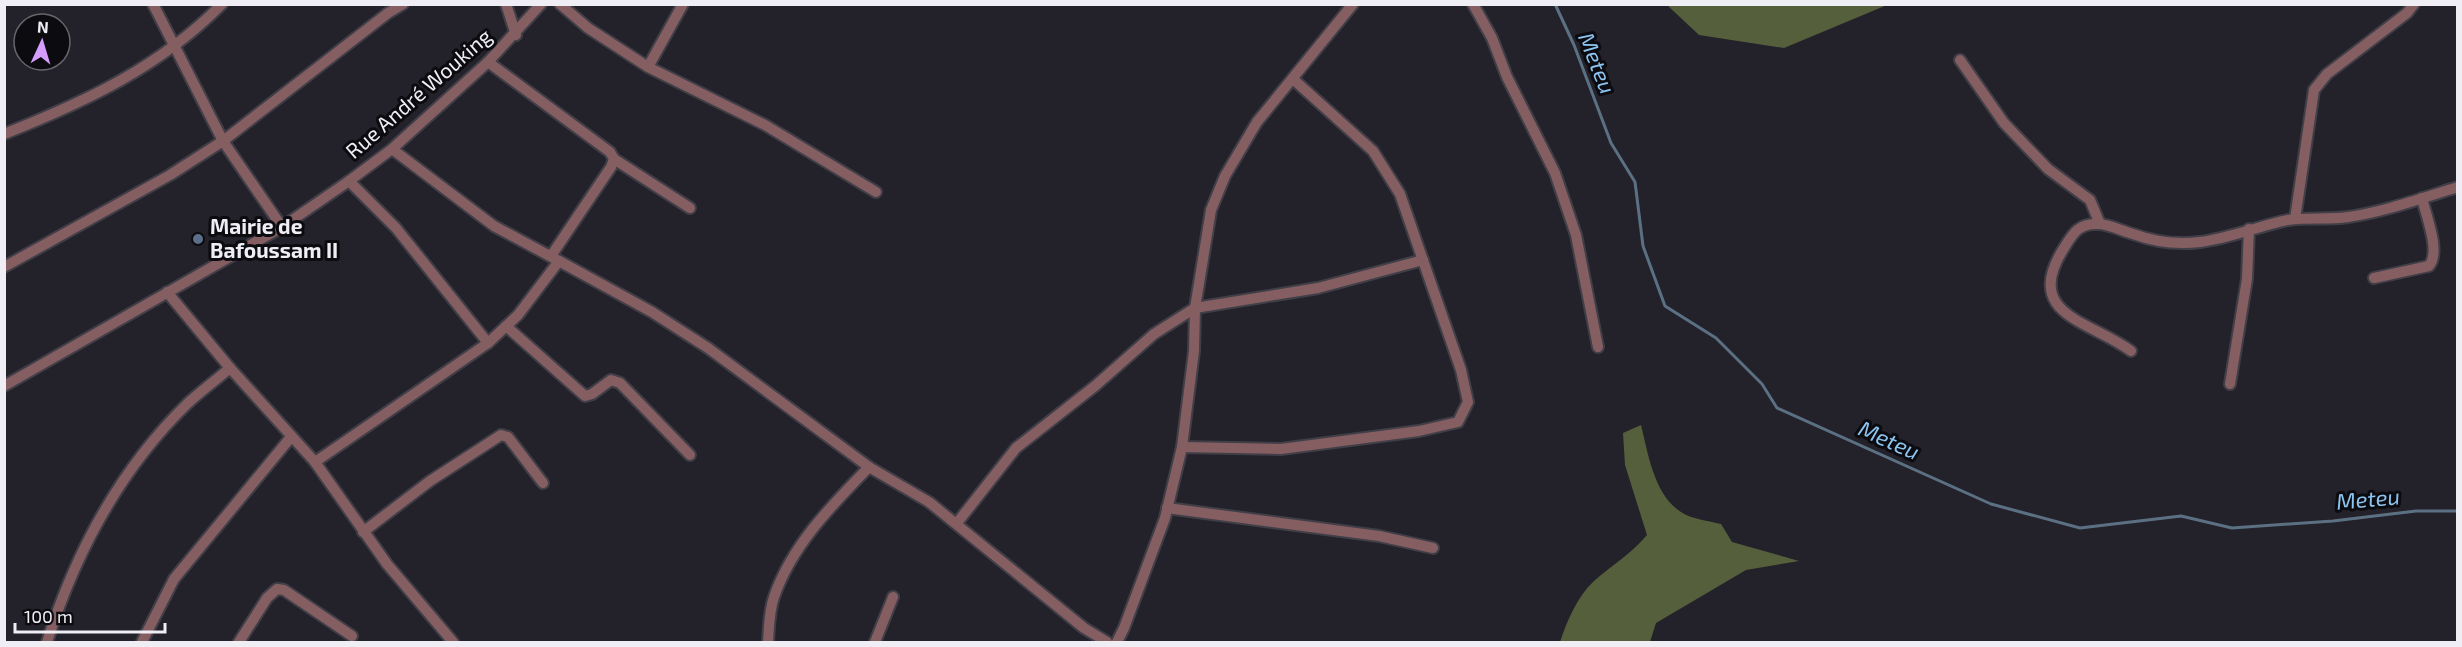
<svg xmlns="http://www.w3.org/2000/svg" width="2462" height="647" font-family="'Exo 2',sans-serif">
<style>
.forest{fill:#565f3b}
.lines{fill:none;stroke-linecap:round;stroke-linejoin:round}
.stream{stroke:#5b7183;stroke-width:3}
.minor-casing{stroke:#403e46;stroke-width:14}
.minor{stroke:#855e62;stroke-width:10}
.service-dot{fill:#5c6f8a;stroke:#0c0b0f;stroke-width:2}
.labels{text-anchor:middle;stroke-width:6;stroke-linejoin:round;paint-order:stroke}
.street-label{font-size:21px;fill:#efeef4;stroke:#0c0b0f}
.poi-label{font-size:21px;font-weight:bold;fill:#efeef4;stroke:#0c0b0f;text-anchor:start}
.water-label{font-size:22px;font-style:italic;fill:#8cc5f1;stroke:#0c0b0f}
</style>
<rect width="100%" height="100%" fill="#23212a"/>
<g class="forest">
<polygon points="1667,5 1887,5 1784,48 1699,35"/>
<path d="M1641 425C1648 453 1654 495 1681 512 1691 519 1709 521 1721 524L1732 542 1799 561 1746 570 1656 623 1650 642H1560C1567 621 1577 597 1594 581 1612 565 1631 554 1647 535L1625 465 1623 433Z"/>
</g>
<g class="lines">
<polyline class="stream" points="1555,4 1574,45 1611,143 1635,182 1643,246 1665,306 1716,338 1762,384 1777,408 1991,504 2080,528 2181,516 2232,528 2333,521 2416,511 2458,511"/>
<defs>
<g id="minor">
<polyline points="153,4 223,141 282,227"/>
<polyline points="506,4 516,35"/>
<polyline points="560,4 588,28 648,67 765,125 876,192"/>
<polyline points="1473,4 1492,38 1507,77 1555,173 1576,235 1598,347"/>
<polyline points="1960,60 2004,123 2048,169 2090,200 2100,224"/>
<polyline points="488,62 610,152 614,159 611,167 551,256"/>
<polyline points="648,67 683,4"/>
<path d="M4 134C85 102 160 67 222 4"/>
<polyline points="614,159 690,208"/>
<polyline points="349,181 396,228 488,343"/>
<polyline points="2295,219 2314,90 2327,74 2407,13 2414,4"/>
<polyline points="559,261 652,312 708,348 869,467 929,502 1084,628 1107,642"/>
<polyline points="4,267 170,175 223,141 388,13 403,4"/>
<path d="M2374 278 2429 266C2441 252 2426 216 2422 198"/>
<polyline points="167,292 230,368 315,462 387,564 453,642"/>
<polyline points="506,326 585,396 592,394 611,380 620,383 690,455"/>
<path d="M2131 351C2091 321 2021 315 2064 248 2073 233 2079 223 2098 224 2109 224 2122 231 2133 234 2155 242 2177 245 2200 242 2230 238 2259 226 2288 220 2308 217 2328 220 2348 217 2384 212 2422 198 2458 187"/>
<polyline points="2230,384 2247,279 2249,229"/>
<polyline points="4,386 282,227 349,181 392,149 488,62 541,4"/>
<polyline points="1182,447 1281,449 1419,431 1458,422 1468,402 1461,370 1400,194 1373,151 1293,79"/>
<polyline points="315,462 488,343 518,315 559,261 494,226 392,149"/>
<polyline points="1167,508 1379,536 1433,548"/>
<polyline points="957,523 1016,448 1095,386 1154,334 1195,308 1318,288 1423,260"/>
<polyline points="363,532 430,481 501,435 508,437 543,483"/>
<path d="M47 642C75 554 120 469 188 403 201 391 216 380 230 368"/>
<polyline points="142,642 174,579 291,437"/>
<polyline points="239,642 267,598 277,589 284,590 352,636"/>
<path d="M768 642C769 628 769 611 774 597 792 545 832 505 869 467"/>
<polyline points="875,642 893,597"/>
<polyline points="1117,642 1124,628 1165,518 1182,447 1194,351 1195,308 1211,210 1225,176 1257,122 1353,4"/>
</g>
</defs>
<use href="#minor" class="minor-casing"/>
<use href="#minor" class="minor"/>
</g>
<circle class="service-dot" cx="198" cy="239" r="6"/>
<g class="labels">
<g class="street-label">
<text transform="translate(419 94) rotate(-41)" y="7">Rue André Wouking</text>
</g>
<g class="poi-label">
<text x="210" y="234">Mairie de<tspan x="210" dy="24">Bafoussam II</tspan></text>
</g>
<g class="water-label">
<text transform="translate(1597 63) rotate(68)" y="8">Meteu</text>
<text transform="translate(1889 440) rotate(24)" y="8">Meteu</text>
<text transform="translate(2368 499) rotate(-5)" y="8">Meteu</text>
</g>
</g>
<rect width="2462" height="647" fill="none" stroke="#efeef4" stroke-width="12"/>
<g transform="translate(42 42) rotate(4)"><circle r="28" fill="#0c0b0f" stroke="#67666b" stroke-width="1.5"/>
<path d="M0-4.5L10 22L0 15L-10 22Z" fill="#d49cfc"/>
<text y="-9" font-size="16" font-weight="bold" text-anchor="middle" fill="#efeef4">N</text>
</g>
<path d="M15 623v9h150v-9" fill="none" stroke="#efeef4" stroke-width="3"/>
<text x="24" y="623" font-size="18" fill="#efeef4" stroke="#0c0b0f" stroke-width="4.5" paint-order="stroke">100 m</text>
</svg>
